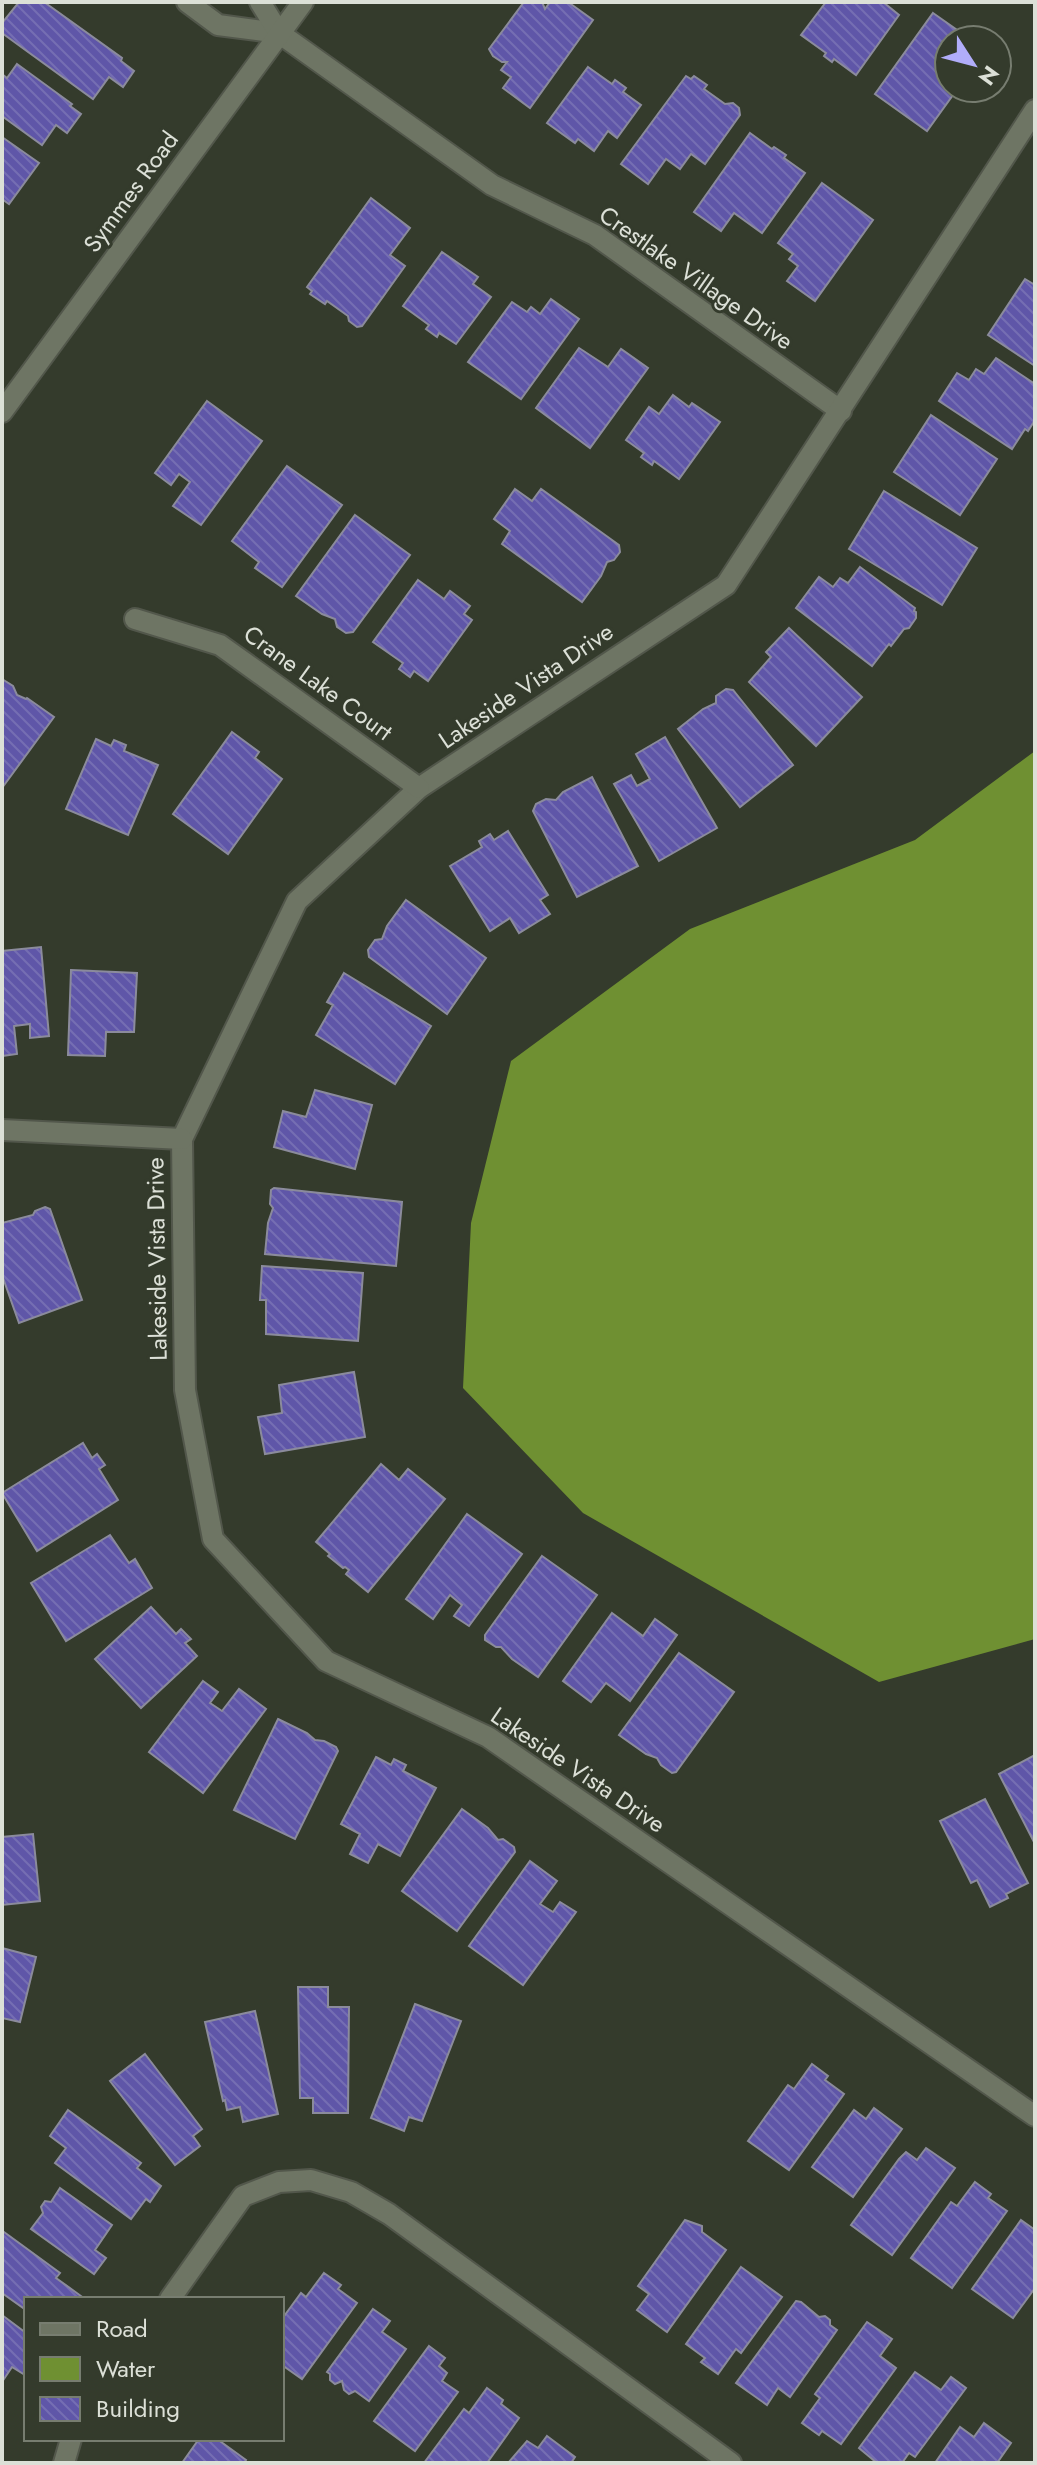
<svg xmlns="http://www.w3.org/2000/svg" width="1037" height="2465" font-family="Jost,sans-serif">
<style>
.water{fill:#6f9032}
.building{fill:url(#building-back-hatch);stroke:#8b8b9c;stroke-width:2}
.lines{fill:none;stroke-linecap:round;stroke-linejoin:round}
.minor-casing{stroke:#52574b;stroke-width:24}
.minor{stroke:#6e7564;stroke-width:20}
.labels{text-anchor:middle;stroke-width:6;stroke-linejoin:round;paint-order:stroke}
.street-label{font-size:24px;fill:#dce0d7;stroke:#343b2c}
</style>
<defs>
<pattern id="building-back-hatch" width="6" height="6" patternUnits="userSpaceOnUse" patternTransform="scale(2)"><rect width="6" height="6" fill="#5f56a8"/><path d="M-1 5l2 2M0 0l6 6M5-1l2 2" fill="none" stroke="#756eb3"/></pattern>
</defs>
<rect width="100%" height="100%" fill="#343b2c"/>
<polygon class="water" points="1035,751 1035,1639 879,1682 583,1513 463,1388 471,1223 511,1061 690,929 915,840"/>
<g class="building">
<polygon points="19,2 44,2 122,58 121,61 134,71 123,87 109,77 93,99 2,33 2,23"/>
<polygon points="524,2 542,2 545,9 550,2 568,2 593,20 530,108 503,88 511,77 501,70 507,62 502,62 493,56 489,49"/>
<polygon points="826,2 883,2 899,15 856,75 834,59 832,62 824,56 826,53 801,35"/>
<polygon points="933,13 960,32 955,40 949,40 949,88 958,88 927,131 875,94"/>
<polygon points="17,64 72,104 70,106 81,114 67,133 56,125 42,145 2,116 2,74 7,78"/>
<polygon points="588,67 612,84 615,80 626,88 623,92 641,105 617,138 608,131 594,151 578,139 575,143 547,123"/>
<polygon points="686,76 691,79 694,76 707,85 704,89 725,104 733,103 739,108 740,115 705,164 691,154 680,169 666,159 648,184 621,164"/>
<polygon points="750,133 772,149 774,147 786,155 784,158 805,173 762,233 734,213 721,231 694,212"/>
<polygon points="2,137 39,163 9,204 2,199"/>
<polygon points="822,183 873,220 815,301 787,281 798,266 789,259 793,254 778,243"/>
<polygon points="371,198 410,228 390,255 405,266 362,326 357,327 349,321 348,316 327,301 325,304 310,294 312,291 307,287"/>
<polygon points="442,252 478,277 473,284 491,297 456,344 439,333 437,337 426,329 429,325 403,306"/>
<polygon points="1025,279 1035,285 1035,366 988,335"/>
<polygon points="551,299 579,319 521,399 468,362 512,302 527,312 531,307 540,314"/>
<polygon points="579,348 608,367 621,349 648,368 590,448 536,408"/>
<polygon points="996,358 1035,384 1035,420 1028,431 1025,429 1012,449 939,401 957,373 969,380 976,369 984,374"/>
<polygon points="673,395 689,407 692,403 720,422 679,479 654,461 652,465 641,457 644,453 626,440 649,407 659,414"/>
<polygon points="207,401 262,441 201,525 173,506 190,482 179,474 171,485 155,473"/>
<polygon points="931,415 997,459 960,515 894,472"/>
<polygon points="287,466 342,505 282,587 255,568 259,562 232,541"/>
<polygon points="515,489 532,501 541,489 619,545 620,552 614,560 607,562 601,576 582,602 502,544 510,531 494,519"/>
<polygon points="884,491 977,548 942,605 849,549"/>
<polygon points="355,515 410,555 353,632 346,633 337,627 335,619 322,614 296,596"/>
<polygon points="860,567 915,608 914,611 916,612 916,618 909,628 904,629 891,646 889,644 872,666 796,608 819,577 833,587 840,578 848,583"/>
<polygon points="418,580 444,599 450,591 470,606 464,614 472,620 428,681 414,671 410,677 399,669 403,663 373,642"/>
<polygon points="789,628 862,697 816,746 749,682 771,657 766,652"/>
<polygon points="2,679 13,686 17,695 26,699 27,698 54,717 2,788"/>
<polygon points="726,689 733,690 793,765 740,807 678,729 703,709 716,703 716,696"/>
<polygon points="232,732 259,752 255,758 282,779 228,854 173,814"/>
<polygon points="665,737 717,828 659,861 614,784 631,775 637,786 650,779 636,754"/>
<polygon points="96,739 111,746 114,740 126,745 124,751 158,765 128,835 66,809"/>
<polygon points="592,777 638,866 577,897 533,811 536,804 546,799 556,800 563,792"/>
<polygon points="508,831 548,895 540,900 550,914 519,933 510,918 490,931 450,866 482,847 479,841 490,834 494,840"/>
<polygon points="406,900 486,958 447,1014 369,957 368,950 375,940 382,939 387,926"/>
<polygon points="41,947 49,1036 30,1038 30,1024 14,1026 17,1054 2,1056 2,951"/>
<polygon points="71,970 137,973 134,1032 106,1032 105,1056 68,1055"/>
<polygon points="344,973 431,1026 395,1084 316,1035 333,1005 327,1002"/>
<polygon points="315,1090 372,1105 355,1169 274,1147 283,1111 306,1117"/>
<polygon points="274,1188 402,1202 396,1266 265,1254 268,1223 273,1208 270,1204 271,1190"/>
<polygon points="45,1207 50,1209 82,1300 19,1323 2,1275 2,1223 33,1215 35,1211"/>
<polygon points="262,1266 363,1273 358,1341 266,1334 266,1300 260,1300"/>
<polygon points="354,1372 365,1437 265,1454 258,1417 282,1413 279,1385"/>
<polygon points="83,1443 92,1458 97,1454 105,1465 99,1469 118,1500 37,1551 2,1493"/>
<polygon points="381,1464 399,1480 408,1469 445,1499 368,1592 346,1574 349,1570 345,1567 343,1568 328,1556 330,1554 316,1542"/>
<polygon points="467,1514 522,1554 469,1626 454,1616 462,1605 450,1595 433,1619 406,1599"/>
<polygon points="110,1535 129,1563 135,1559 152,1588 66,1641 31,1583"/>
<polygon points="542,1556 597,1595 538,1677 512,1659 501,1647 496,1647 485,1640 485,1635"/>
<polygon points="151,1607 176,1634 181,1629 191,1639 185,1643 197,1656 141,1708 95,1659"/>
<polygon points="612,1613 643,1636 655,1619 677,1635 630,1701 606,1683 591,1702 563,1681"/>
<polygon points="679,1653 734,1692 676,1772 672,1773 661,1765 657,1758 646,1754 619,1735"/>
<polygon points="203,1681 218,1692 210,1703 222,1711 239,1689 266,1709 203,1793 149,1752"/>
<polygon points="278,1719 307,1733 315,1740 324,1741 336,1747 338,1751 295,1839 234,1810"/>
<polygon points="1035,1755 1035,1844 999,1774"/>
<polygon points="376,1757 391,1765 394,1759 406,1765 403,1771 436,1788 400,1856 378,1844 368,1863 350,1854 360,1834 341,1824"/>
<polygon points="985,1799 1028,1883 1006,1894 1008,1898 990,1907 977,1880 971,1883 940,1821"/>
<polygon points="462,1809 488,1828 498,1840 503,1839 514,1847 515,1852 457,1931 402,1891"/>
<polygon points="33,1834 40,1901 2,1905 2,1837"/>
<polygon points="530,1861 557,1881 540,1904 553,1912 560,1902 576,1912 523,1985 469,1946"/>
<polygon points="2,1948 36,1957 20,2022 2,2018"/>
<polygon points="298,1987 328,1987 328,2007 349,2007 348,2113 313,2113 313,2098 300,2098"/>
<polygon points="415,2004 461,2021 422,2121 409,2117 404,2131 371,2118"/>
<polygon points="255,2011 278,2114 243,2122 240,2107 227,2110 225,2100 223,2101 205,2022"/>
<polygon points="145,2054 202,2129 193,2136 200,2146 175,2165 110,2081"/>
<polygon points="812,2064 828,2076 825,2080 844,2094 789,2170 748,2141 788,2085 794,2089"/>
<polygon points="874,2108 902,2129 853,2197 812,2167 854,2110 866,2119"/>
<polygon points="68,2110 141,2163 137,2168 161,2186 150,2202 146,2199 131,2219 55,2163 66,2148 50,2136"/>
<polygon points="926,2148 955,2168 892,2255 851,2225 899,2159 906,2152 917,2160"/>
<polygon points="975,2182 991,2194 988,2198 1007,2211 952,2288 911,2258 951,2202 957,2206"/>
<polygon points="60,2188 112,2225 95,2250 106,2258 94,2274 31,2229 43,2213 41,2207 45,2201 51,2202"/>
<polygon points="685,2220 702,2226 702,2232 726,2250 667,2332 637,2310 649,2294 638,2286"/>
<polygon points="1021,2220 1035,2230 1035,2288 1013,2318 972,2289"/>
<polygon points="4,2232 60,2273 56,2278 81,2296 78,2299 26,2299 26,2310 2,2293 2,2235"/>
<polygon points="741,2267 782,2297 741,2353 736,2349 718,2374 701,2362 705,2358 686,2344"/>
<polygon points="324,2273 341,2285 338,2289 357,2303 302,2379 282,2365 282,2319 301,2293 306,2297"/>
<polygon points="796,2301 801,2302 819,2317 825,2316 830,2320 830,2325 837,2330 790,2397 778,2388 767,2405 736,2383"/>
<polygon points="373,2309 390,2321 382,2332 406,2349 369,2401 355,2391 349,2394 344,2390 342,2381 335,2384 330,2380 330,2374 327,2372"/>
<polygon points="2,2315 26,2333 25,2375 12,2367 4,2379 2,2377"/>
<polygon points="867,2322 892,2339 880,2356 896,2368 841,2444 822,2431 819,2435 802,2423 820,2398 815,2394"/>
<polygon points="429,2346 445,2358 439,2366 447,2373 442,2381 458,2392 415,2451 374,2421"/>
<polygon points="915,2372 941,2390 951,2377 966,2388 915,2457 909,2453 902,2463 877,2463 859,2448"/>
<polygon points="487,2388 503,2400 501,2404 519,2418 487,2463 424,2463 464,2409 469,2413"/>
<polygon points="984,2423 1011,2443 997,2463 935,2463 960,2427 974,2437"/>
<polygon points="547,2436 575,2457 571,2463 508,2463 527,2441 538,2448"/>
<polygon points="199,2439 217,2439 246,2460 244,2463 182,2463"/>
</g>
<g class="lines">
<defs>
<g id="minor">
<polyline points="187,2 218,25 279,33"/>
<polyline points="260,2 279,33 492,185 595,235 841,411"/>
<polyline points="1035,110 726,585 419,788 297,901 182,1139 185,1390 213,1539 326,1661 488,1737 1035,2116"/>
<polyline points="2,412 303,2"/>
<polyline points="135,619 220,645 419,788"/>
<polyline points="2,1130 182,1139"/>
<polyline points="170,2299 243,2196 279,2182 311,2180 351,2192 389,2214 731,2463"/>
<polyline points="64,2463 71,2439"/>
</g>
</defs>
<use href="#minor" class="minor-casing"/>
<use href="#minor" class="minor"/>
</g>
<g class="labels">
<g class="street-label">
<text transform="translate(131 192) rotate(-54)" y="8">Symmes Road</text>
<text transform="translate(696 278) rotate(35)" y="8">Crestlake Village Drive</text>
<text transform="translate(318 683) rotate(36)" y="8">Crane Lake Court</text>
<text transform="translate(526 686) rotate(-34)" y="8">Lakeside Vista Drive</text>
<text transform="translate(157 1259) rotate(-91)" y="8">Lakeside Vista Drive</text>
<text transform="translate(578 1770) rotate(34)" y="8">Lakeside Vista Drive</text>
</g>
</g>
<rect width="1037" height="2465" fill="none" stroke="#dce0d7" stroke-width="8"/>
<rect x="24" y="2297" width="260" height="144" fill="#343b2c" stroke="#777d70" stroke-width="2"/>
<rect x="40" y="2323" width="40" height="12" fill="#6e7564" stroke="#777d70" stroke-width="2"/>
<text x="96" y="2337" font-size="24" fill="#dce0d7">Road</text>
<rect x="40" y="2357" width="40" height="24" fill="#6f9032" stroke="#777d70" stroke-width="2"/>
<text x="96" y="2377" font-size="24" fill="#dce0d7">Water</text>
<rect x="40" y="2397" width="40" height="24" fill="url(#building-back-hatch)" stroke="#777d70" stroke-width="2"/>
<text x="96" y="2417" font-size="24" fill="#dce0d7">Building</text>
<g transform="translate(973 64) rotate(126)"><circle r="38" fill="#343b2c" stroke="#777d70" stroke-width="2"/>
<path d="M0-6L14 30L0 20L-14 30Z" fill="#b1adfa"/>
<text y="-12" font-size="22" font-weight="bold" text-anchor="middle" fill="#dce0d7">N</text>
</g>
</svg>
